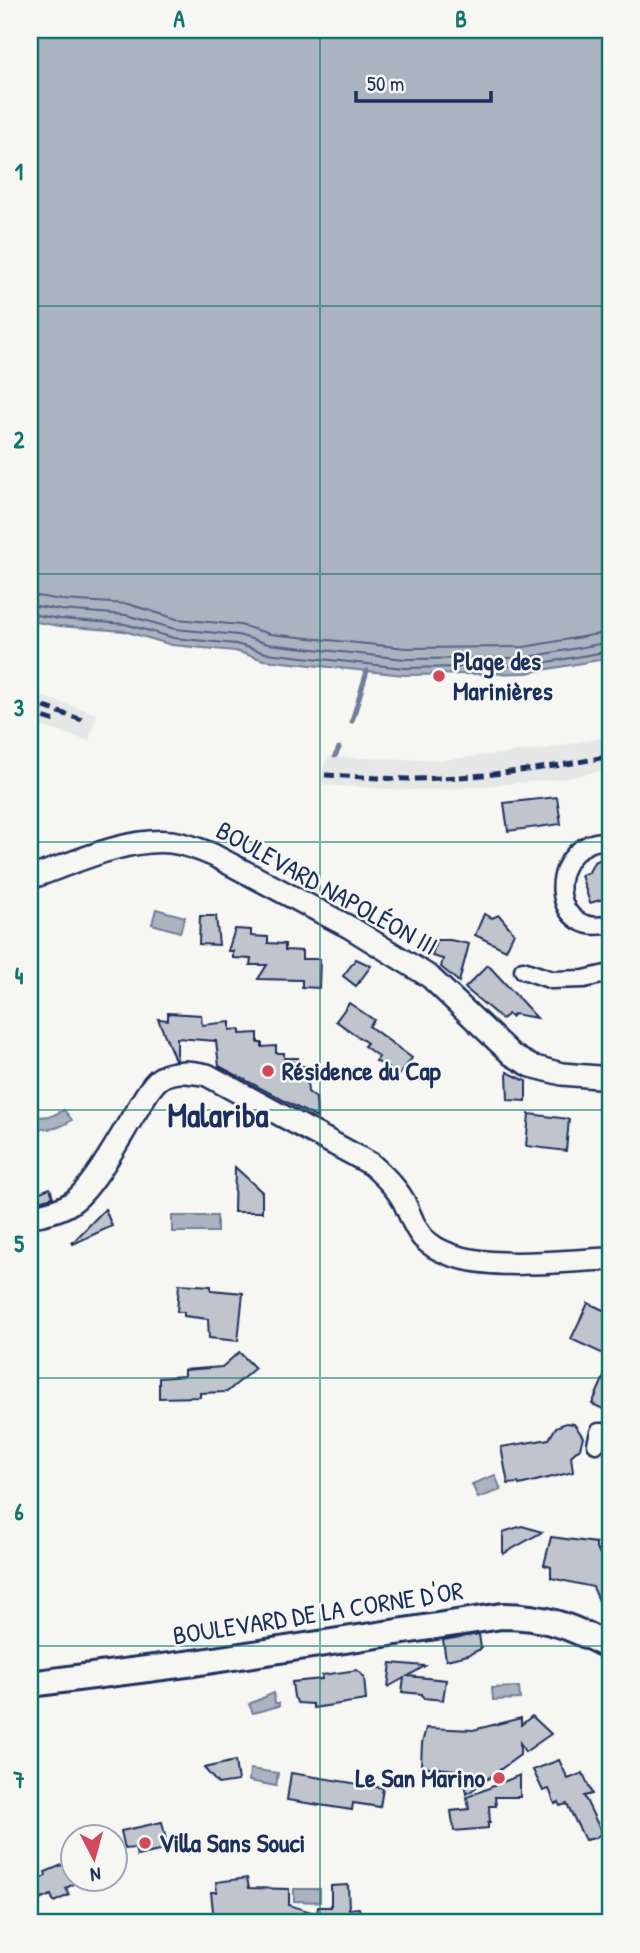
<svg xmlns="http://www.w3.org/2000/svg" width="640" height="1953" font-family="'Patrick Hand',sans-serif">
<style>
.built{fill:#e6e7e7}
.water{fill:#abb2c0;stroke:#717e99;stroke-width:2}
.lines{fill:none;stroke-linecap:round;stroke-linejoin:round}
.shore{stroke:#556385;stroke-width:2}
.stream{stroke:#717e99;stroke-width:5}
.building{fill:#c0c4cd;stroke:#1b2f5e;stroke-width:2}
.street-casing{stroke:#1b2f5e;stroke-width:21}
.secondary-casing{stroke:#1b2f5e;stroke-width:26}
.primary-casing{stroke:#1b2f5e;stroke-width:30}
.street{stroke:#f6f6f2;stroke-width:16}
.secondary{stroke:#f6f6f2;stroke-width:21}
.primary{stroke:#f6f6f2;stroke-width:24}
.rail{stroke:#1b2f5e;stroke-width:5;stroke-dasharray:10 5;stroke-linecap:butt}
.grid{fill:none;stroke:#0f766e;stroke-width:2;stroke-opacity:0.55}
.poi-dot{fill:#d1495b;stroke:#f6f6f2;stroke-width:2.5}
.labels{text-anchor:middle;stroke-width:5;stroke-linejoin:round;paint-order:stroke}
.poi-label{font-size:26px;font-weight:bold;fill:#1b2f5e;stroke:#f6f6f2;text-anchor:start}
.street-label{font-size:26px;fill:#1b2f5e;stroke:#f6f6f2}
.district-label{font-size:33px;font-weight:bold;fill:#1b2f5e;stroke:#f6f6f2}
.neatline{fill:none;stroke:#0f766e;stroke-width:2.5}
.grid-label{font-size:23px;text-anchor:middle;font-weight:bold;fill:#0f766e}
</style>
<rect width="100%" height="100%" fill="#f6f6f2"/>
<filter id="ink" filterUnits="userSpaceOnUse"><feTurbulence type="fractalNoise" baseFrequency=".0143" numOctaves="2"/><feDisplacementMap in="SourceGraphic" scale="14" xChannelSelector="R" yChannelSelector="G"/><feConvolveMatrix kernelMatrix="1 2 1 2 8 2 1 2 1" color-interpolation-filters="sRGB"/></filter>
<g filter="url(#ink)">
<g class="built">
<polygon points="30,693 97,714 89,741 30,723"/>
<polygon points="610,736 610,769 568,778 451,789 407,790 324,785 322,780 323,769 328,757 441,760 546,749"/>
</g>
<g class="water">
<polygon points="30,30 610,30 610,658 526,673 404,675 264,660 235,651 172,645 124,631 59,626 30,621"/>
<polygon points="156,909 185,917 180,932 152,924"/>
<path d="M64 1110 72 1120C59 1129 49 1131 34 1127L37 1117 52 1116Z"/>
<rect x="172" y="1216" width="45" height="16"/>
<polygon points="495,1475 501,1490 478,1498 472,1484"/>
<polygon points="519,1687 520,1699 493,1700 492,1688"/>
<polygon points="274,1693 275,1703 279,1703 279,1706 253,1713 249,1704"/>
<polygon points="250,1769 278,1773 276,1786 249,1781"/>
<polygon points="294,1889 320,1889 320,1902 294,1901"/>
</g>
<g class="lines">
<g class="shore">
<polyline points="30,595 62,600 128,604 177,619 240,625 270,634 406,648 524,647 610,632"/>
<polyline points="30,605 61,610 126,615 175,629 238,635 268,644 405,659 524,658 610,642"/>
<polyline points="30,614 60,619 125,624 174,638 236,644 266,653 404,668 525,666 610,651"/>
</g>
<g class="stream">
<polyline points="352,721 367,671"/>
<polyline points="335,756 339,748"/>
</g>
</g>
<g class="building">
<polygon points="557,797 561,824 508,831 504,803"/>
<polygon points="610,856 610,897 590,903 581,875 589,872 594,862"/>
<polygon points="484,914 492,918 499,915 514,933 506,950 475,935"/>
<polygon points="200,916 216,916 219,945 199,944"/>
<polygon points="235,929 251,930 251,936 268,937 268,943 285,944 285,950 302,951 302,959 320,959 319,988 302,987 302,980 258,979 267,965 250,965 251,959 233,958 233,951 228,951"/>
<polygon points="436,940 450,940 469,944 459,982 441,967 443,959 432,956"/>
<polygon points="356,959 371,966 356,986 343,976"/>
<polygon points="488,965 537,1018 514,1014 511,1017 508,1014 502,1019 465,988"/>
<polygon points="349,1003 374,1020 369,1026 412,1058 399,1075 376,1061 379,1057 364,1046 367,1043 336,1021"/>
<polygon points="168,1013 201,1015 202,1025 230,1022 230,1030 240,1029 240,1034 258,1033 258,1043 262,1043 262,1047 276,1046 276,1053 284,1053 284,1058 298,1058 299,1066 306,1066 308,1092 316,1098 317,1118 219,1066 216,1041 177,1038 177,1059 175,1060 158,1019 168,1020"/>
<polygon points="507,1072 526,1081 526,1101 508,1100"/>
<polygon points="529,1114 569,1119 566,1151 526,1146"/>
<polygon points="235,1167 262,1192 262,1212 234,1212"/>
<polygon points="50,1188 53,1197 30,1203 30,1196"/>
<polygon points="105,1209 112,1226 73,1244 72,1243"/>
<polygon points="179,1284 211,1286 211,1290 243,1293 238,1341 209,1338 208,1319 184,1316 184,1312 177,1312"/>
<polygon points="588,1303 610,1313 610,1357 571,1339"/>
<polygon points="239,1352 255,1368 227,1392 200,1393 200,1397 159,1398 159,1378 184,1376 184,1370 222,1367"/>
<polygon points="610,1363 610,1412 592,1404"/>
<polygon points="566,1423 574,1424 583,1437 580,1448 571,1456 573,1472 519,1485 518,1483 508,1484 501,1447 549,1439 556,1427"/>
<polygon points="522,1526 542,1532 503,1554 503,1532"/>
<polygon points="551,1537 596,1543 596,1549 605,1560 601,1567 608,1577 603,1610 593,1587 551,1578 551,1567 544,1565"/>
<polygon points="479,1634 481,1649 468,1655 446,1660 443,1640"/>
<polygon points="391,1663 425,1666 408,1676 446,1680 443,1700 423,1698 422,1694 402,1692 404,1678 388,1687"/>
<polygon points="357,1670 364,1677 366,1700 313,1708 313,1704 298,1703 294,1697 292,1682 322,1679 322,1675"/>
<polygon points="532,1716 551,1734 525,1752 520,1743 520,1755 467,1794 463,1771 421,1766 422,1743 426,1728 473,1730 521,1718 521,1725"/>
<polygon points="559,1760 568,1779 583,1773 592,1794 584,1796 602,1833 595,1838 585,1840 567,1804 560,1806 559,1802 555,1804 549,1789 543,1791 533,1770"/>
<polygon points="235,1761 238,1781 218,1784 204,1768"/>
<polygon points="291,1773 383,1788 380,1807 353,1803 352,1810 287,1800"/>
<polygon points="520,1775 520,1797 495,1797 496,1806 489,1806 490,1823 488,1823 488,1828 454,1831 451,1811 469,1809 467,1797"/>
<polygon points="162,1822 168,1849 137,1856 135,1848 125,1849 121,1831"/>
<polygon points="74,1860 74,1884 66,1888 69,1895 54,1902 51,1895 30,1904 30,1883 46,1876 45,1872"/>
<polygon points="247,1878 249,1888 289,1889 289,1905 317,1914 318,1907 331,1907 331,1886 348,1885 349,1909 359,1908 363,1923 249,1923 248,1916 214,1920 211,1892 217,1892 216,1882"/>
</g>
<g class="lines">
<defs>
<g id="street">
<path d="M610 840C604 841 595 841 589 844 545 864 555 938 610 924"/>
<polyline points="523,970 552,980 584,979 610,973"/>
<polyline points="596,1444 599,1432 610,1432"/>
</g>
<g id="secondary">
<path d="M30 878C71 864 127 837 171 842 186 844 199 849 213 855L351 928 430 977 512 1055 531 1066 562 1074 610 1078"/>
<path d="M30 1216C42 1215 61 1210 71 1203 93 1189 122 1133 137 1110 143 1100 150 1086 159 1079 173 1069 191 1072 207 1075L371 1164C383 1175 395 1186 403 1200 410 1213 413 1227 423 1238 461 1277 560 1260 610 1259"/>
</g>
<path id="primary" d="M30 1684 194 1663 502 1616C546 1616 572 1627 610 1647"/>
</defs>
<use href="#street" class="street-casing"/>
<use href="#secondary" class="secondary-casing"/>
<use href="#primary" class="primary-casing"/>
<use href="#street" class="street"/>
<use href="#secondary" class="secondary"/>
<use href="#primary" class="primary"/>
<g class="rail">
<polyline points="30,702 85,721"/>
<polyline points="30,713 55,721"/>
<path d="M325 775C354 776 383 779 412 779 478 778 545 769 610 756"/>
</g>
</g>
</g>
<path class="grid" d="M320 30V1923M30 306H610M30 574H610M30 842H610M30 1110H610M30 1378H610M30 1646H610"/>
<g class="poi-dot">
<circle cx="439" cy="676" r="7"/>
<circle cx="268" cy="1071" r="7"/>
<circle cx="499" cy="1778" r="7"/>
<circle cx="145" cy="1843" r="7"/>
</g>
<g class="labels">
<g class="poi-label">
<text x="453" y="670">Plage des<tspan x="453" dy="30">Marinières</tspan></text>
<text x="282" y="1080">Résidence du Cap</text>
<text x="485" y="1787" text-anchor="end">Le San Marino</text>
<text x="159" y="1852">Villa Sans Souci</text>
</g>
<g class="street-label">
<text transform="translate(327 888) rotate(29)" y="9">BOULEVARD NAPOLÉON III</text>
<text transform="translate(318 1613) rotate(-9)" y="9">BOULEVARD DE LA CORNE D'OR</text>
</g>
<g class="district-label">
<text x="218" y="1127">Malariba</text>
</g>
</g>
<rect width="640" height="1953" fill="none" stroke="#f6f6f2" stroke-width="77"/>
<g transform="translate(94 1858) rotate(174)"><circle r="33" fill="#f6f6f2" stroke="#9ea6b7" stroke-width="2"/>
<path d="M0-5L12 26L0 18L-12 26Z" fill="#d1495b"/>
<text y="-10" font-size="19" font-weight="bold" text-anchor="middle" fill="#1b2f5e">N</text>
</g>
<path d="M356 91v10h135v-10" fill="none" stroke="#1b2f5e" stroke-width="3.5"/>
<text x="367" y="91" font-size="21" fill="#1b2f5e" stroke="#f6f6f2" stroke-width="5" paint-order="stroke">50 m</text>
<rect x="38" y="38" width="564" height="1876" class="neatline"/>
<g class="grid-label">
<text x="179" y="27">A</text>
<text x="461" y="27">B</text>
<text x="19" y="180">1</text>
<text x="19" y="448">2</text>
<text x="19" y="716">3</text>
<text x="19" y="984">4</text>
<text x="19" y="1252">5</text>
<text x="19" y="1520">6</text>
<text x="19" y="1788">7</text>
</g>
</svg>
